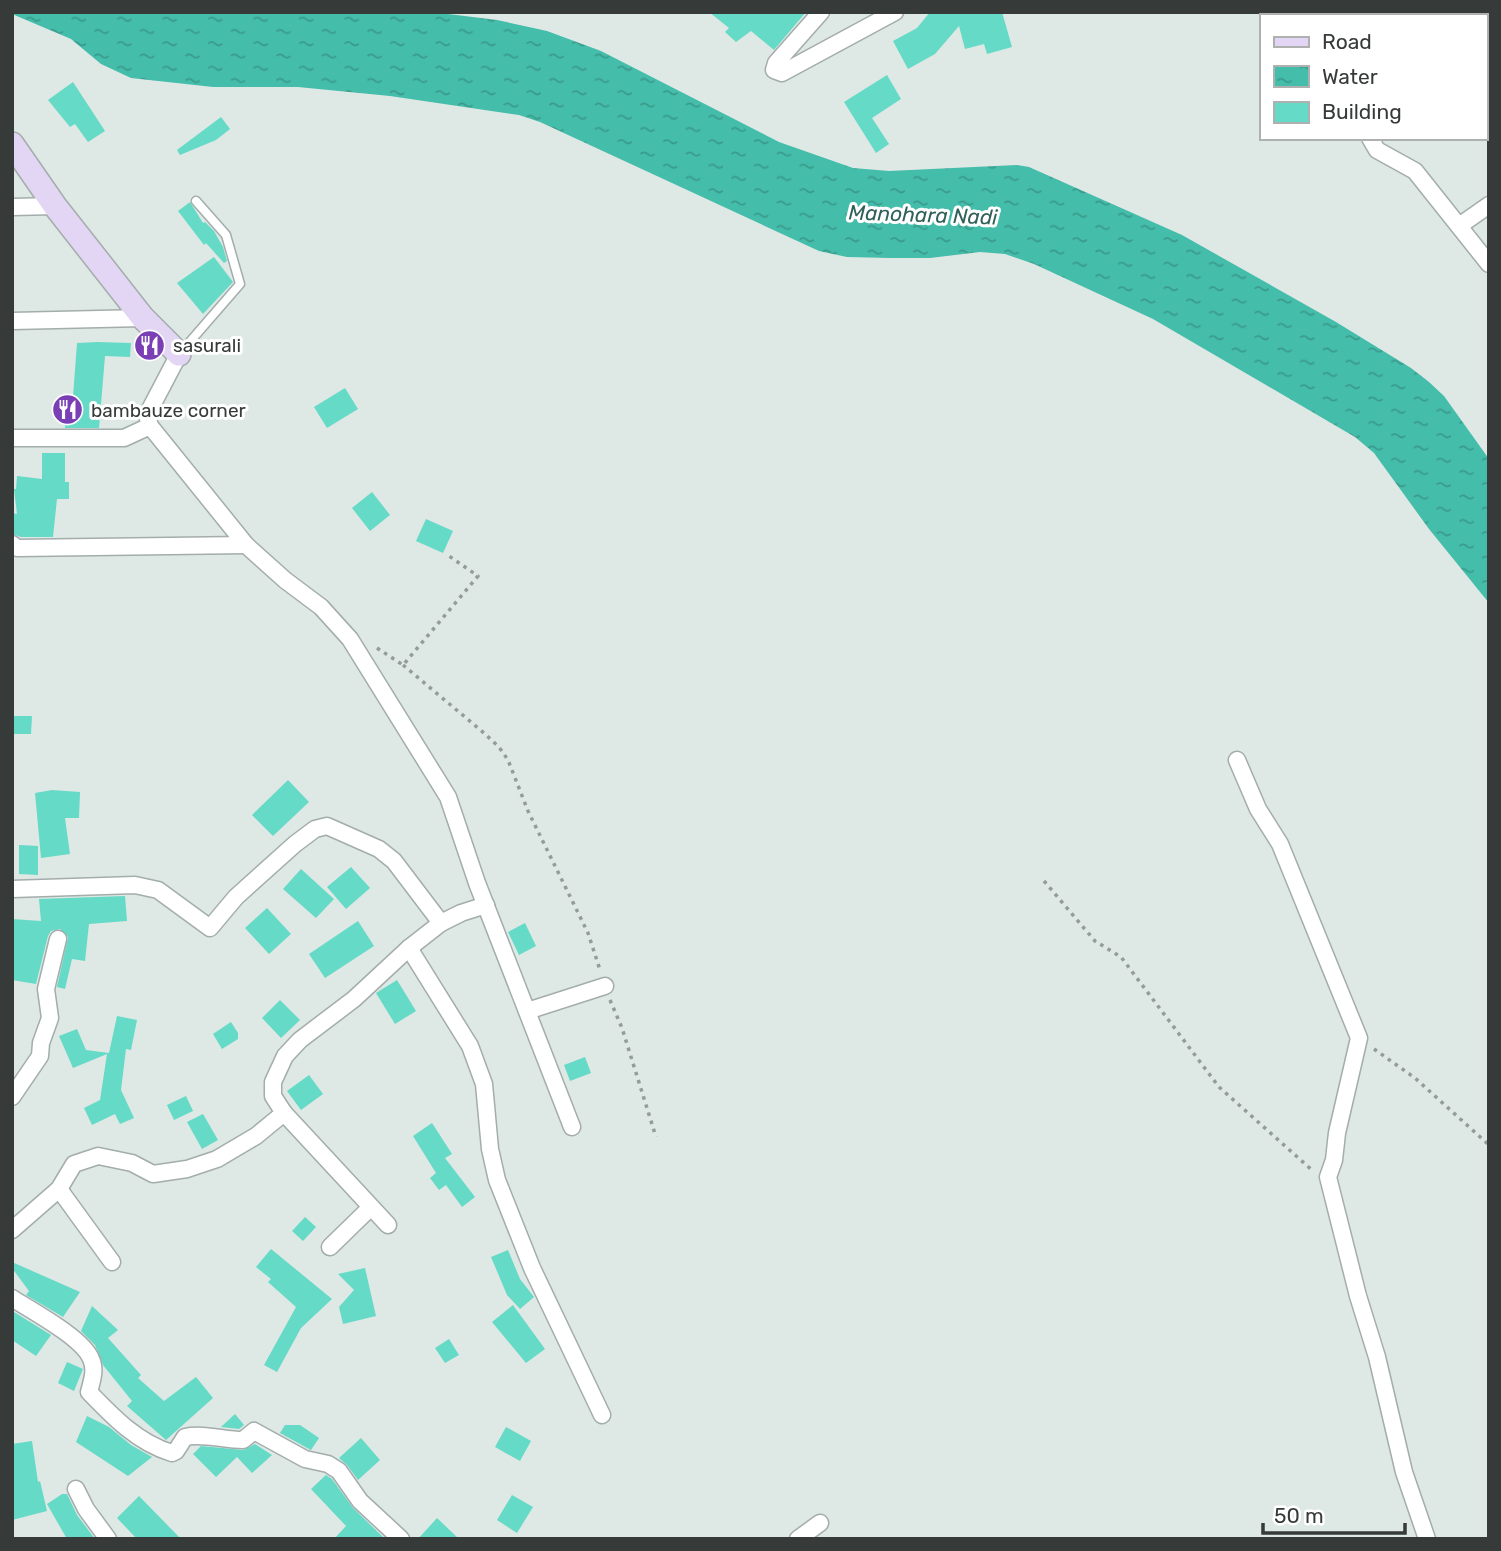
<svg xmlns="http://www.w3.org/2000/svg" width="1501" height="1551" font-family="Rubik,sans-serif">
<style>
.water{fill:url(#water-ripples)}
.building{fill:#65dac6}
.lines{fill:none;stroke-linecap:round;stroke-linejoin:round}
.lane-casing{stroke:#a3adab;stroke-width:11}
.street-casing{stroke:#a3adab;stroke-width:19}
.secondary-casing{stroke:#a3adab;stroke-width:26}
.path{stroke:#949c9a;stroke-width:3.5;stroke-dasharray:3.5 5;stroke-linecap:butt}
.lane{stroke:#fff;stroke-width:8}
.street{stroke:#fff;stroke-width:16}
.secondary{stroke:#e3d5f4;stroke-width:23}
.labels{text-anchor:middle;stroke-width:6;stroke-linejoin:round;paint-order:stroke}
.poi-label{font-size:19px;fill:#363a39;stroke:#fff;text-anchor:start}
.water-label{font-size:21px;font-style:italic;fill:#2f6158;stroke:#fff}
</style>
<defs>
<pattern id="water-ripples" width="26" height="14" patternUnits="userSpaceOnUse" patternTransform="scale(1.75)"><rect width="26" height="14" fill="#44bdaa"/><path d="M2 4q2-2 4 0t4 0M15 11q2-2 4 0t4 0" fill="none" stroke="#3a9b8b"/></pattern>
</defs>
<rect width="100%" height="100%" fill="#dee8e5"/>
<polygon class="water" points="12,12 432,12 497,20 547,31 601,51 779,142 853,168 889,171 1017,165 1029,167 1182,235 1336,322 1411,368 1429,382 1444,396 1489,459 1489,603 1429,529 1374,453 1355,437 1153,319 1034,264 1005,254 980,252 930,258 890,258 847,257 819,251 540,122 519,115 390,96 298,87 213,87 131,78 101,64 71,39 12,14"/>
<g class="building">
<polygon points="709,12 806,12 774,50 751,31 736,42 725,32 729,28"/>
<polygon points="930,12 1002,12 1012,47 987,54 984,44 965,49 959,26 935,54 908,69 893,41 917,28"/>
<polygon points="887,75 901,99 872,118 889,144 876,153 844,102"/>
<polygon points="73,82 105,131 88,142 75,124 70,127 48,100"/>
<polygon points="221,117 230,129 216,140 180,155 177,150"/>
<polygon points="190,202 203,223 205,222 214,231 223,247 227,261 224,263 206,243 204,245 178,211"/>
<polygon points="214,257 233,282 203,314 177,283"/>
<polygon points="97,342 131,343 130,357 105,356 99,428 65,428 67,409 72,410 77,343"/>
<polygon points="345,388 358,409 327,428 314,407"/>
<polygon points="42,453 65,453 65,482 69,482 69,499 57,499 53,537 21,537 12,534 12,513 17,514 14,489 16,489 17,476 42,479"/>
<polygon points="372,492 390,515 370,531 352,508"/>
<polygon points="426,519 453,531 443,553 416,541"/>
<polygon points="14,716 32,716 31,734 13,734"/>
<polygon points="288,780 309,802 273,836 252,815"/>
<polygon points="52,790 80,792 79,818 65,818 70,854 41,858 35,793"/>
<polygon points="19,845 38,846 38,875 19,874"/>
<polygon points="351,867 370,888 346,909 327,887"/>
<polygon points="301,869 334,899 316,918 283,889"/>
<polygon points="125,896 127,921 89,924 85,961 72,959 65,989 57,987 68,937 60,929 51,931 48,936 36,984 12,980 12,919 41,921 39,899"/>
<polygon points="267,908 291,934 269,954 245,928"/>
<polygon points="358,921 374,946 325,978 309,954"/>
<polygon points="525,923 536,946 519,955 508,932"/>
<polygon points="397,980 416,1011 395,1024 376,993"/>
<polygon points="280,1000 300,1020 281,1038 262,1018"/>
<polygon points="117,1016 137,1020 131,1050 126,1049 121,1090 134,1118 120,1124 115,1114 92,1125 84,1108 100,1100 107,1054 73,1068 59,1036 77,1029 86,1050 109,1053"/>
<polygon points="231,1022 238,1033 238,1039 222,1049 213,1034"/>
<polygon points="585,1057 591,1073 570,1081 564,1065"/>
<polygon points="309,1075 323,1094 301,1110 287,1091"/>
<polygon points="186,1096 193,1111 174,1120 167,1105"/>
<polygon points="203,1114 218,1140 202,1149 187,1122"/>
<polygon points="432,1123 452,1154 445,1158 475,1197 462,1207 446,1185 439,1190 430,1178 436,1173 413,1136"/>
<polygon points="305,1217 316,1227 303,1241 292,1231"/>
<polygon points="271,1249 332,1299 301,1328 277,1372 264,1365 296,1307 268,1282 271,1279 256,1267"/>
<polygon points="508,1250 520,1279 534,1297 520,1309 507,1295 491,1257"/>
<polygon points="12,1262 80,1292 63,1317 26,1295 29,1291 12,1268"/>
<polygon points="365,1268 376,1316 343,1324 339,1307 354,1290 338,1274"/>
<polygon points="513,1305 545,1349 526,1363 492,1322"/>
<polygon points="92,1306 118,1330 108,1338 141,1375 138,1378 164,1401 196,1377 213,1398 166,1440 127,1406 132,1401 103,1365 95,1345 81,1331"/>
<polygon points="14,1312 51,1335 36,1356 12,1340 12,1315"/>
<polygon points="449,1339 459,1355 445,1363 435,1348"/>
<polygon points="67,1362 83,1369 74,1391 58,1383"/>
<polygon points="235,1414 244,1425 239,1429 221,1427"/>
<polygon points="87,1416 109,1427 131,1445 152,1457 128,1476 76,1442"/>
<polygon points="285,1425 300,1425 319,1438 311,1450 309,1449 280,1433"/>
<polygon points="506,1427 531,1441 520,1461 495,1447"/>
<polygon points="361,1438 380,1460 358,1480 347,1465 339,1458"/>
<polygon points="32,1441 38,1482 40,1481 47,1511 12,1520 12,1444"/>
<polygon points="255,1444 272,1455 252,1473 237,1457 216,1477 193,1454 201,1446 243,1450"/>
<polygon points="326,1475 332,1479 353,1508 385,1539 334,1539 346,1526 311,1489"/>
<polygon points="62,1494 67,1494 77,1515 95,1539 67,1539 47,1504"/>
<polygon points="512,1495 533,1507 517,1533 497,1520"/>
<polygon points="139,1496 181,1539 137,1539 117,1518"/>
<polygon points="437,1518 459,1539 418,1539"/>
</g>
<g class="lines">
<defs>
<polyline id="lane" points="181,352 240,284 226,235 196,201"/>
<g id="street">
<polyline points="821,12 776,63 774,70 782,73 895,12"/>
<polyline points="1307,16 1309,12"/>
<polyline points="1370,138 1377,150 1415,171 1489,264"/>
<polyline points="12,207 55,206"/>
<polyline points="1459,226 1489,205"/>
<polyline points="12,321 143,318"/>
<polyline points="179,354 147,415 150,426 246,545 285,580 321,607 350,639 448,797 477,883 572,1127"/>
<polyline points="12,438 124,438 150,426"/>
<polyline points="12,544 17,548 246,545"/>
<polyline points="1237,760 1258,809 1280,844 1359,1038 1337,1133 1334,1160 1328,1177 1358,1296 1377,1357 1404,1472 1427,1539"/>
<polyline points="12,889 135,885 158,890 210,928 236,897 295,844 315,829 327,826 379,849 394,861 441,923"/>
<polyline points="409,948 470,1046 484,1084 490,1149 497,1180 532,1268 602,1415"/>
<polyline points="527,1011 605,986"/>
<polyline points="12,1097 40,1056 41,1043 50,1018 46,989 58,939"/>
<polyline points="284,1113 388,1225"/>
<polyline points="59,1189 112,1262"/>
<polyline points="12,1230 59,1189 74,1164 98,1156 132,1163 153,1174 187,1169 217,1159 256,1136 284,1113 273,1096 273,1082 285,1056 300,1040 354,999 409,948 441,923 461,913 486,905"/>
<polyline points="330,1247 370,1208"/>
<path d="M12 1298C32 1311 83 1338 91 1359 96 1369 92 1381 89 1392 113 1417 138 1443 172 1453L176 1451 185 1437C203 1433 224 1440 243 1440L254 1431 305 1459 328 1464 339 1471 360 1501 401 1539"/>
<polyline points="76,1489 86,1509 108,1539"/>
<polyline points="798,1539 820,1523"/>
</g>
<polyline id="secondary" points="12,144 55,206 143,318 179,354"/>
</defs>
<use href="#lane" class="lane-casing"/>
<use href="#street" class="street-casing"/>
<use href="#secondary" class="secondary-casing"/>
<g class="path">
<polyline points="1486,12 1489,14"/>
<polyline points="377,648 403,665 478,576 449,556"/>
<polyline points="403,665 484,733 499,747 508,760 528,811 588,933 600,970"/>
<polyline points="1044,881 1095,941 1121,957 1219,1087 1313,1171"/>
<polyline points="610,1000 622,1028 656,1137"/>
<polyline points="1374,1049 1415,1078 1489,1145"/>
</g>
<use href="#lane" class="lane"/>
<use href="#street" class="street"/>
<use href="#secondary" class="secondary"/>
</g>
<defs>
<symbol id="restaurant-disc" viewBox="-11 -11 22 22"><circle r="9.5" fill="#7a3fb5" stroke="#fff"/><path d="M-5-6h1v4h1v-4h1v4h1v-4h1v5L-1.5 .5V6h-2V.5L-5-1ZM5-6V6H3V1.5H1.5Q1.5-4 5-6Z" fill="#fff"/></symbol>
</defs>
<g fill-rule="evenodd">
<use href="#restaurant-disc" x="132" y="328" width="35" height="35"/>
<use href="#restaurant-disc" x="50" y="392" width="35" height="35"/>
</g>
<g class="labels">
<g class="poi-label">
<text x="173" y="352">sasurali</text>
<text x="91" y="417">bambauze corner</text>
</g>
<g class="water-label">
<text transform="translate(923 215) rotate(2)" y="7">Manohara Nadi</text>
</g>
</g>
<rect width="1501" height="1551" fill="none" stroke="#363a39" stroke-width="28"/>
<rect x="1260" y="14" width="228" height="126" fill="#ffffff" stroke="#afb0b0" stroke-width="2"/>
<rect x="1274" y="37" width="35" height="10" fill="#e3d5f4" stroke="#afb0b0" stroke-width="2"/>
<text x="1322" y="49" font-size="21" fill="#363a39">Road</text>
<rect x="1274" y="66" width="35" height="21" fill="url(#water-ripples)" stroke="#afb0b0" stroke-width="2"/>
<text x="1322" y="84" font-size="21" fill="#363a39">Water</text>
<rect x="1274" y="102" width="35" height="21" fill="#65dac6" stroke="#afb0b0" stroke-width="2"/>
<text x="1322" y="119" font-size="21" fill="#363a39">Building</text>
<path d="M1263 1523v10h142v-10" fill="none" stroke="#363a39" stroke-width="3.5"/>
<text x="1274" y="1523" font-size="21" fill="#363a39" stroke="#ffffff" stroke-width="5" paint-order="stroke">50 m</text>
</svg>
